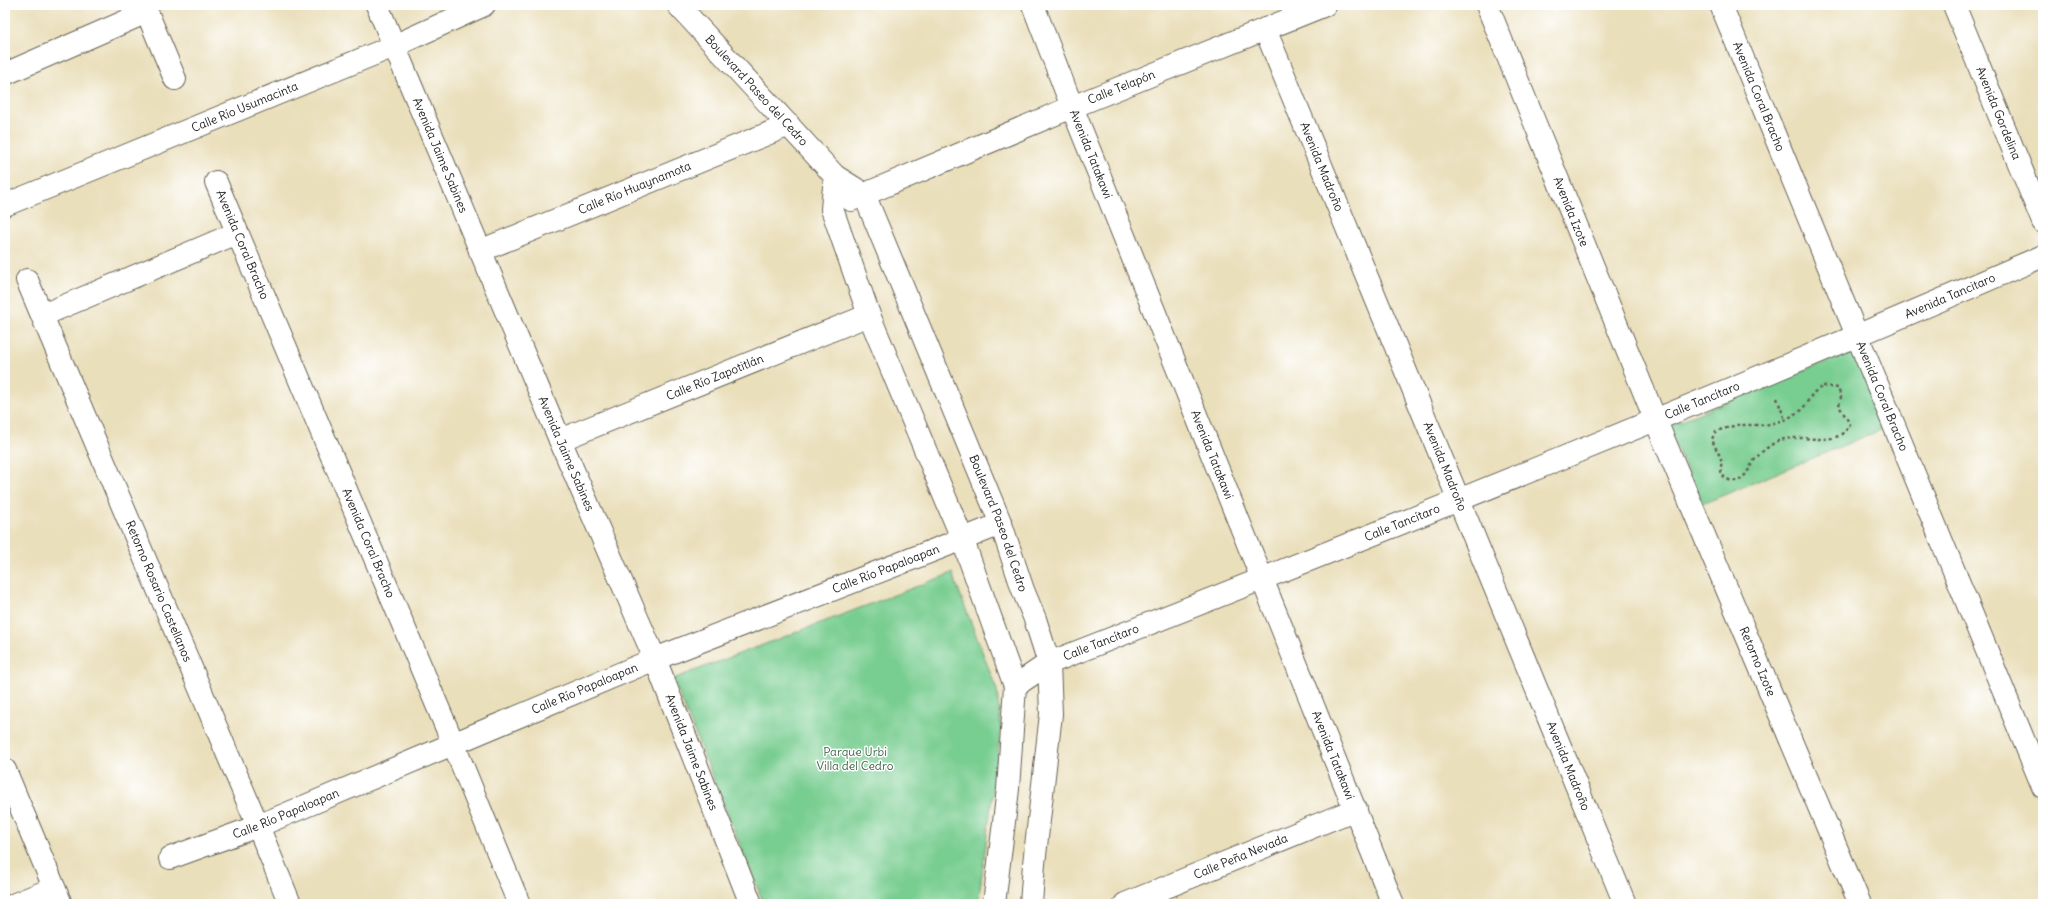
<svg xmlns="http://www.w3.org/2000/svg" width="2048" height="909" font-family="Delius,sans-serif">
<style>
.green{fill:#78cd90;stroke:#4a7456}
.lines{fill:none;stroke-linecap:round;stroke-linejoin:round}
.minor-casing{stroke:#646054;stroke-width:24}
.path{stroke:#646054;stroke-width:2.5;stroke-dasharray:3 3;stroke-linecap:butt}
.minor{stroke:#fff;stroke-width:22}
.labels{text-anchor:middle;stroke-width:3;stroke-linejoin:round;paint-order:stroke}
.street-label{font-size:12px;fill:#1c1c1c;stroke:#fff}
.park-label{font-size:12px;fill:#41634a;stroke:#fff}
</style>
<rect width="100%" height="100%" fill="#fff"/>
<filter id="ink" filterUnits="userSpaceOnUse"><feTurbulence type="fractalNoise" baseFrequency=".025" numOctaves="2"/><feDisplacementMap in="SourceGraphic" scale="8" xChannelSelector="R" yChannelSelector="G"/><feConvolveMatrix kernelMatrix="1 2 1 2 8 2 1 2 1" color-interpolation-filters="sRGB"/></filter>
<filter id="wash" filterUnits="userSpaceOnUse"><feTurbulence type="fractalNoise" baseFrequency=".012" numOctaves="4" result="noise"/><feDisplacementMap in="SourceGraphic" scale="16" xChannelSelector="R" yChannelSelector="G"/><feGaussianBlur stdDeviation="0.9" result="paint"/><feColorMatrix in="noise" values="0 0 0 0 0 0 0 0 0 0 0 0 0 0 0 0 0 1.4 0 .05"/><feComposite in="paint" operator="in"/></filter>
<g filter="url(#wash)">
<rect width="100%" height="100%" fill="#eadfbb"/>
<g class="green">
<polygon points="1854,350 1888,427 1702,504 1667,426"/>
<polygon points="952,573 997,690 1001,730 978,904 764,904 673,679"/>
</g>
</g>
<g filter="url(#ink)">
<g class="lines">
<defs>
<g id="minor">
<polyline points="144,5 175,79"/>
<path id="s1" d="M377 5 560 440 655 659 751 904"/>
<path id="s2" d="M678 5 835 176 864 194 1001 524 1023 590 1035 619 1049 663 1051 714 1034 864 1031 904"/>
<path id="s3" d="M1033 5 1072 107 1393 904"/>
<path id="s4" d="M1487 5 1655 419 1860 904"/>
<path id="s5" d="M1721 5 2043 787"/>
<path id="s6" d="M1954 5 2043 222"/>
<path id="s7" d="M1265 29 1625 904"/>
<polyline points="5,74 147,12"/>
<polyline points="835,176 832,209 869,315 962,538 1015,686 1008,789 994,904"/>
<path id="s8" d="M216 182 453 743 519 904"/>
<path id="s9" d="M851 200 1072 107 1325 5"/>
<path id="s10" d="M5 205 394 46 484 5"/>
<path id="s11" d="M480 251 789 125"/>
<path id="s12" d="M27 280 258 826 290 904"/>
<polyline points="43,315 237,233"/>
<path id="s13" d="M560 440 869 315"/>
<path id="s14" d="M1015 686 1049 663C1382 532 1714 399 2043 256"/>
<polyline points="5,770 61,904"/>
<path id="s15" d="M170 858 258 826 655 659 1001 524"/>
<polyline points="15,904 54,888"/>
<path id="s16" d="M1125 904 1356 809"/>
</g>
</defs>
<use href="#minor" class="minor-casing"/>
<g class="path">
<path d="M1823 386 1838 388 1841 397 1839 406 1850 424C1838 449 1807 434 1785 439 1776 440 1763 450 1757 457 1749 465 1745 486 1729 480 1726 478 1723 477 1722 474 1720 470 1722 464 1721 459 1719 453 1714 446 1712 439L1716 431 1737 425H1765L1785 420 1802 410 1813 393Z"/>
<polyline points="1777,398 1785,420"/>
</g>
<use href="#minor" class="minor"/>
</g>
</g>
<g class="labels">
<g class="street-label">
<text dy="4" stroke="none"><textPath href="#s9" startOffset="293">Calle Telapón</textPath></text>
<text dy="4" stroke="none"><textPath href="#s2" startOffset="116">Boulevard Paseo del Cedro</textPath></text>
<text dy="4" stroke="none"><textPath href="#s5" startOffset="99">Avenida Coral Bracho</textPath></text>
<text dy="4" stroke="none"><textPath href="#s10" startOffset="259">Calle Río Usumacinta</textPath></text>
<text dy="4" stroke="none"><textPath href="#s6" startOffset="117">Avenida Gordelina</textPath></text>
<text dy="4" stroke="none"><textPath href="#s3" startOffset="160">Avenida Tatakawi</textPath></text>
<text dy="4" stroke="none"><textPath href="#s1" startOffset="163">Avenida Jaime Sabines</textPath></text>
<text dy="4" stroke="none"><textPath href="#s7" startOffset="149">Avenida Madroño</textPath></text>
<text dy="4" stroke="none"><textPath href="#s11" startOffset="167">Calle Río Huaynamota</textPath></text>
<text dy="4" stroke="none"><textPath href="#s4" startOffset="223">Avenida Izote</textPath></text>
<text dy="4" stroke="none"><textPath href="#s8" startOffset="68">Avenida Coral Bracho</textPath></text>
<text dy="4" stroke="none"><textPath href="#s14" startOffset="1014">Avenida Tancitaro</textPath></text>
<text dy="4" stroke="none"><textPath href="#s13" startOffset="167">Calle Río Zapotitlán</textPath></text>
<text dy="4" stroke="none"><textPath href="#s5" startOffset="423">Avenida Coral Bracho</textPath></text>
<text dy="4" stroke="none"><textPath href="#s14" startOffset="745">Calle Tancítaro</textPath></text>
<text dy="4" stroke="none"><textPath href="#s1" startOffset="487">Avenida Jaime Sabines</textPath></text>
<text dy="4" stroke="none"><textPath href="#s3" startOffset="484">Avenida Tatakawi</textPath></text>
<text dy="4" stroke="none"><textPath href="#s7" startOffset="473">Avenida Madroño</textPath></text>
<text dy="4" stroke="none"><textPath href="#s14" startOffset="421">Calle Tancítaro</textPath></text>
<text dy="4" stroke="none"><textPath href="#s2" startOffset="622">Boulevard Paseo del Cedro</textPath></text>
<text dy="4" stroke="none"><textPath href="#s8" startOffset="392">Avenida Coral Bracho</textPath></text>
<text dy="4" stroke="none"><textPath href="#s15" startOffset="772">Calle Río Papaloapan</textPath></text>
<text dy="4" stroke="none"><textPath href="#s12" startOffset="338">Retorno Rosario Castellanos</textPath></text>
<text dy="4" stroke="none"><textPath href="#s14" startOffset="97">Calle Tancítaro</textPath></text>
<text dy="4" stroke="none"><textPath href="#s4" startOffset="710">Retorno Izote</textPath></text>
<text dy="4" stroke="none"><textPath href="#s15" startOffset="448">Calle Río Papaloapan</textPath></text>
<text dy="4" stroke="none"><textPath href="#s1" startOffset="811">Avenida Jaime Sabines</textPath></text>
<text dy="4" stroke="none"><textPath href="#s3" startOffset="808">Avenida Tatakawi</textPath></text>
<text dy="4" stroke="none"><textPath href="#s7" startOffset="797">Avenida Madroño</textPath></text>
<text dy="4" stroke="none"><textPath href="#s15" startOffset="124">Calle Río Papaloapan</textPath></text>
<text dy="4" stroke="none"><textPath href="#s16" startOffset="125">Calle Peña Nevada</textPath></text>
</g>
<g class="park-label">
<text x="855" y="756">Parque Urbi<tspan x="855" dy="14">Villa del Cedro</tspan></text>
</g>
</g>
<rect width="2048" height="909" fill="none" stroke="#fff" stroke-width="20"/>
</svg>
